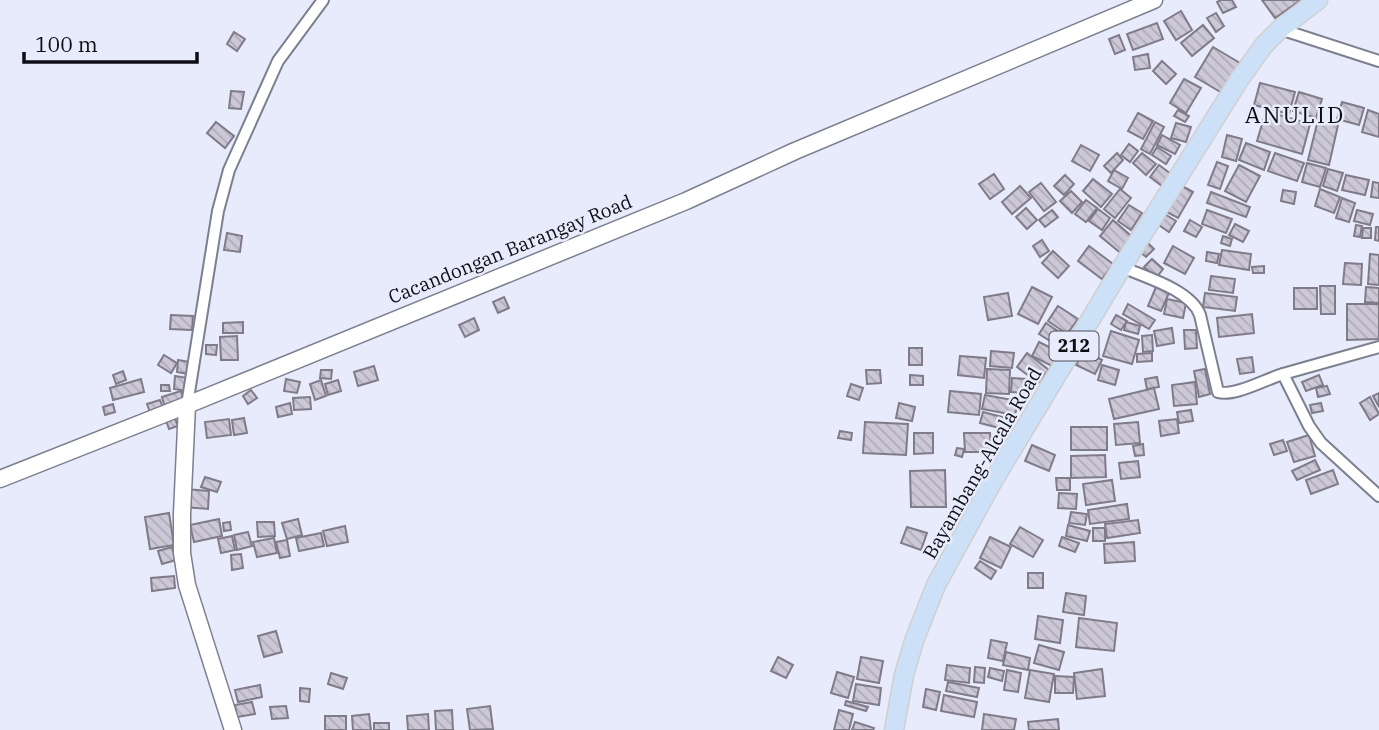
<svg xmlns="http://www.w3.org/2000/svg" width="1379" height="730" font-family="'IBM Plex Serif',serif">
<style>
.building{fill:url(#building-back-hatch);stroke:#807b89;stroke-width:2}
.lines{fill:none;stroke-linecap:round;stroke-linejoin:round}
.street-casing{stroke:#7c7f8d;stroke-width:14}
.secondary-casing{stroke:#7c7f8d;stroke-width:19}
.primary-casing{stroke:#cfcfd0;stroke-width:21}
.street{stroke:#fff;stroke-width:10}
.secondary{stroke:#fff;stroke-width:16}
.primary{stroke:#cce1f7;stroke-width:18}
.labels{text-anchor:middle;stroke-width:5;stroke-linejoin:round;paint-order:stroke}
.shield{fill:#e8ebfb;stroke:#4f5059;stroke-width:2}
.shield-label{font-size:18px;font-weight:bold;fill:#0d0e13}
.street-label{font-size:19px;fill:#0d0e13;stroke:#e8ebfb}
.quarter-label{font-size:23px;letter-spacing:2px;fill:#0d0e13;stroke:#e8ebfb}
</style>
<defs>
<pattern id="building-back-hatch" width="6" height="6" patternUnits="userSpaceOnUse" patternTransform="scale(1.75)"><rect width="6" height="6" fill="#cdc8d7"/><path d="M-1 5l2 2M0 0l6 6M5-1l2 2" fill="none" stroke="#afabb8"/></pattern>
</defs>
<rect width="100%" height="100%" fill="#e8ebfb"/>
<g class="building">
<polygon points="1221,0 1232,0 1236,7 1223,13 1217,2"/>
<polygon points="1262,0 1301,0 1275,18"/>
<polygon points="1181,11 1192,30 1176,40 1164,21"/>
<polygon points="1216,13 1224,26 1216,32 1207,18"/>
<polygon points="1157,23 1163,39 1133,50 1127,34"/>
<polygon points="1203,25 1214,38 1192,56 1181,43"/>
<polygon points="234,32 245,39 237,51 227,44"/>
<polygon points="1119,35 1125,50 1115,54 1109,39"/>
<polygon points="1213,47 1240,63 1222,93 1195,77"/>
<polygon points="1148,54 1150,68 1135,70 1133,57"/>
<polygon points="1162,61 1176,74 1166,84 1153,71"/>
<polygon points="1184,79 1201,88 1186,113 1170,103"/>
<polygon points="1260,83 1295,92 1289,114 1254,105"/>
<polygon points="231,91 244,92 241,109 229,108"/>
<polygon points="1299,92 1322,99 1316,118 1293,111"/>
<polygon points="1342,102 1364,108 1359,125 1337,119"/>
<polygon points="1178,110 1189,116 1185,122 1174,116"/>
<polygon points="1368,110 1379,114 1379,137 1362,132"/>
<polygon points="1266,111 1310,124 1302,154 1257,141"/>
<polygon points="1138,113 1153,121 1143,139 1128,131"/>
<polygon points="1318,120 1338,125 1329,165 1308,160"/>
<polygon points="216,122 234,136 225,148 207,133"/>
<polygon points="1155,122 1164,127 1150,154 1141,149"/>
<polygon points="1176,123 1191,127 1186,142 1171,138"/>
<polygon points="1162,135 1180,145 1175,154 1157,145"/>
<polygon points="1227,135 1242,139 1236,161 1222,157"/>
<polygon points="1246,143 1270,152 1264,170 1239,160"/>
<polygon points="1129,144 1138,151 1130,162 1121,155"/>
<polygon points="1081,145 1099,155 1090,171 1072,161"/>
<polygon points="1157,147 1171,156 1166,164 1152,155"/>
<polygon points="1117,153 1123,160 1111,173 1104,166"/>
<polygon points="1142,153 1156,164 1146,175 1133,163"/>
<polygon points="1275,153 1304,163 1297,181 1268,171"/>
<polygon points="1217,162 1228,166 1220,189 1208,185"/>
<polygon points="1307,163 1326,168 1320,187 1302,182"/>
<polygon points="1159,165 1171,174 1162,186 1150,177"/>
<polygon points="1239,165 1260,176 1246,202 1225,191"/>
<polygon points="1328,169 1343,173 1337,191 1323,186"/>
<polygon points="1114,170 1128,178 1122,189 1108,181"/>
<polygon points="994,174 1004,189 990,199 979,184"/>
<polygon points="1065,175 1074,184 1064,195 1054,186"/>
<polygon points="1346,175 1369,180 1365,195 1342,190"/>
<polygon points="1093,179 1112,194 1101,207 1083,191"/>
<polygon points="1373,182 1379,183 1379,198 1371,197"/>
<polygon points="1041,183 1056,202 1044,211 1029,192"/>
<polygon points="1020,186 1031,198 1012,214 1002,202"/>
<polygon points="1182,186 1193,192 1178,218 1167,212"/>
<polygon points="1120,189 1131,198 1115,218 1104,209"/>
<polygon points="1320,189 1340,197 1334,213 1315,206"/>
<polygon points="1283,190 1296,192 1294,204 1281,201"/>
<polygon points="1071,191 1082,202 1072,213 1060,201"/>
<polygon points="1211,192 1250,207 1246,217 1207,203"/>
<polygon points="1342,198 1355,203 1349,222 1336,218"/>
<polygon points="1086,200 1097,208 1086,222 1075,214"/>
<polygon points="1129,205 1142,213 1131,230 1118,221"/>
<polygon points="1026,208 1037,220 1027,229 1016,217"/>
<polygon points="1098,209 1110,218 1102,230 1089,221"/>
<polygon points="1052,210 1058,217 1045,227 1039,220"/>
<polygon points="1207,210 1232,219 1226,233 1202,224"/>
<polygon points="1357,210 1373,214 1370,225 1354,221"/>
<polygon points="1163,213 1176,221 1169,232 1156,223"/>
<polygon points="1113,220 1136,240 1123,255 1100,236"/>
<polygon points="1190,220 1202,227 1196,237 1184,231"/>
<polygon points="1235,224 1249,231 1243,242 1229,235"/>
<polygon points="1356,225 1362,226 1360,237 1354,236"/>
<polygon points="1376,227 1379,227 1379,241 1375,240"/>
<polygon points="1363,228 1371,228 1371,238 1362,238"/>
<polygon points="227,233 242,236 240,252 224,250"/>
<polygon points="1223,236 1232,239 1230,246 1221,243"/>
<polygon points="1042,240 1049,251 1040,257 1033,246"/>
<polygon points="1146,241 1154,249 1146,257 1138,250"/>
<polygon points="1089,246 1113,264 1102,279 1078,261"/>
<polygon points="1173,246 1194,258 1185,274 1164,263"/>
<polygon points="1222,250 1251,254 1249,270 1219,265"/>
<polygon points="1053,251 1069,266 1058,278 1042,263"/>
<polygon points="1207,252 1219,254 1217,263 1206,261"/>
<polygon points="1370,254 1379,255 1379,285 1368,284"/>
<polygon points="1152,259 1163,269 1157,277 1144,267"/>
<polygon points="1345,263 1362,264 1361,285 1343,284"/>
<polygon points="1264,266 1264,273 1253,273 1252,267"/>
<polygon points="1211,276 1235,279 1233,293 1209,290"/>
<polygon points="1320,286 1335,286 1335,314 1321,314"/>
<polygon points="1032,287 1052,297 1038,324 1018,314"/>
<polygon points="1156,287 1169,293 1161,311 1148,306"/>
<polygon points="1366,287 1379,288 1379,303 1365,302"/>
<rect x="1294" y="288" width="23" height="21"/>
<polygon points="1008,293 1012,316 988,320 984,297"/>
<polygon points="1205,293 1237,297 1235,311 1203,307"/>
<polygon points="504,297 509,308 498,313 493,302"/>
<polygon points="1167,299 1186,303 1183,318 1164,314"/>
<polygon points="1128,304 1155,320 1149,329 1123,314"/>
<polygon points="1347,304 1379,304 1379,339 1347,340"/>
<polygon points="1058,306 1078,319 1067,334 1048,321"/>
<polygon points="1252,314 1254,333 1219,337 1217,318"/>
<polygon points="171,315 193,316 192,330 170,329"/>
<polygon points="1116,315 1127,321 1121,330 1111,324"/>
<polygon points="474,318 479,330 465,337 459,325"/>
<polygon points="243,322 243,333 223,333 223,323"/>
<polygon points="1126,322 1140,326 1138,334 1124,330"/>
<polygon points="1046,323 1068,338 1061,348 1039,334"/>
<polygon points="1172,328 1174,343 1157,346 1154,331"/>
<polygon points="1184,330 1196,330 1197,348 1185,349"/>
<polygon points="1111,331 1139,340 1132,364 1103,356"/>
<polygon points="1152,335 1153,351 1143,352 1142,336"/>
<polygon points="237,336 238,360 221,360 220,337"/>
<polygon points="1039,342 1059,352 1052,366 1032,356"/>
<polygon points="206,345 217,345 216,355 206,354"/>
<rect x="909" y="348" width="13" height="17"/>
<polygon points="1083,350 1102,360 1095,374 1076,365"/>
<polygon points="991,351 1014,353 1012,368 990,366"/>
<polygon points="1027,353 1049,370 1038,383 1017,367"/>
<polygon points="1152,353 1152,361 1137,362 1137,354"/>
<polygon points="164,355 177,363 171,373 158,365"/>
<polygon points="960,356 986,358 984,378 958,375"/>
<polygon points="1252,357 1254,372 1240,374 1237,359"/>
<polygon points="178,360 190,362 188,374 177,372"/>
<polygon points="1102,365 1119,370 1115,385 1098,380"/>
<polygon points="374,366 378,380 358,386 354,372"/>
<polygon points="987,369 1010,370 1009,394 986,393"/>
<polygon points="1205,369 1210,394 1199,397 1194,371"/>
<polygon points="321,370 332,370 331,379 320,378"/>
<polygon points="866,370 880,370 881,383 867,384"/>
<polygon points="123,371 126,380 116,384 113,375"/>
<polygon points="910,375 923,376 923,385 910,385"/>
<polygon points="1319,375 1323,385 1306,391 1302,382"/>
<polygon points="175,376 188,378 187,391 174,389"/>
<polygon points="1157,377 1159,387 1147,389 1145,379"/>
<polygon points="1012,378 1026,379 1025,393 1011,392"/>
<polygon points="141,379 144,392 113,400 110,388"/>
<polygon points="286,379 300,382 297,393 284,391"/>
<polygon points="321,380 326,396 315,400 310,384"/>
<polygon points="338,380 341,391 328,395 325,384"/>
<polygon points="1195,382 1197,404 1174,406 1172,385"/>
<polygon points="851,384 863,388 859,400 847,396"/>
<polygon points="161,385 169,385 170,391 161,391"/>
<polygon points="1327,386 1330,394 1318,397 1316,388"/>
<polygon points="1154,388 1159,409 1114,419 1109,399"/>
<polygon points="251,390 257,398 248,404 243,396"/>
<polygon points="181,391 185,405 166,411 162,397"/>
<polygon points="950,391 981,394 979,415 948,412"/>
<polygon points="1379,393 1379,407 1373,396"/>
<polygon points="985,395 1018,401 1015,415 982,409"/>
<polygon points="310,397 311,409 294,410 293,398"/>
<polygon points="1370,397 1379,414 1370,420 1360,403"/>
<polygon points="160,400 163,408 150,412 147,404"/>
<polygon points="290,403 292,414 278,417 276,407"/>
<polygon points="899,403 915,407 912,421 896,418"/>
<polygon points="1321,403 1323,411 1312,413 1310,405"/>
<polygon points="113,404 115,412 105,415 103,407"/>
<polygon points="1191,410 1193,421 1179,423 1177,412"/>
<polygon points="983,412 1006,418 1003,429 980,423"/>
<polygon points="173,414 178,426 169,429 165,417"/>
<polygon points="244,418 247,433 234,435 232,420"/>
<polygon points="229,419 231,435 207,438 205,422"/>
<polygon points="1177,419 1179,433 1161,436 1159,421"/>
<polygon points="865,422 908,424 906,455 863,453"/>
<polygon points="1138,422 1140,443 1116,445 1114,424"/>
<rect x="1071" y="427" width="36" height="23"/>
<polygon points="840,431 852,433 851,440 838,438"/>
<polygon points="914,433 933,433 933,453 914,454"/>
<polygon points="964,433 990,433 991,452 965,452"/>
<polygon points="1309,435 1315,456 1294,462 1287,442"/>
<polygon points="1283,440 1287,451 1274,455 1270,444"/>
<polygon points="1143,444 1144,455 1135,456 1133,446"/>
<polygon points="1032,445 1055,455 1049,471 1025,461"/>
<polygon points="957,448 964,449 962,457 955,455"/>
<polygon points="1105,455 1106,477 1071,478 1071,456"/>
<polygon points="1315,460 1320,470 1297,480 1292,471"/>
<polygon points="1138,461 1140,477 1121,479 1119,463"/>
<polygon points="945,470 946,507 911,507 910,471"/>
<polygon points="1333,470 1338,484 1311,494 1306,480"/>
<polygon points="205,477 221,482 217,492 201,487"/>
<polygon points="1056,478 1070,478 1070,490 1057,490"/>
<polygon points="1112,480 1115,501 1086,505 1083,484"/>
<polygon points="185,489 209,491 208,509 184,507"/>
<polygon points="1059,493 1077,494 1076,509 1058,508"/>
<polygon points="1127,504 1129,519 1090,524 1088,510"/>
<polygon points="1071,512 1087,514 1085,525 1069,523"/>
<polygon points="169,513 174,545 150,549 145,517"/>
<polygon points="219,519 222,536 194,542 190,525"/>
<polygon points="298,519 302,535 287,539 282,523"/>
<polygon points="1138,520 1140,533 1107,538 1105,524"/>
<polygon points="230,522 231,530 224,531 223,523"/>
<polygon points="257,522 274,522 275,536 258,537"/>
<polygon points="1068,525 1090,531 1087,541 1066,536"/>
<polygon points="345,526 348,542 327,546 323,531"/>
<polygon points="907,527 927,533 921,550 901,543"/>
<polygon points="1020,527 1043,540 1033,557 1010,544"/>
<rect x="1093" y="528" width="12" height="13"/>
<polygon points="248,532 252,546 237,550 234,535"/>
<polygon points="321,533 324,546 299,551 296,538"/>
<polygon points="232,536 235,550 221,553 218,539"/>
<polygon points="990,537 1011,547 1001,568 980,558"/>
<polygon points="1062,537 1079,543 1075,552 1059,546"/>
<polygon points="274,538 277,553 257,557 253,542"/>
<polygon points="287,540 290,556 280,558 276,542"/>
<polygon points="1134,542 1135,561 1105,563 1104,544"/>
<polygon points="172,547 176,560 162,564 158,551"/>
<polygon points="241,554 243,568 232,570 231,555"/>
<polygon points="980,561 996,571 991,579 975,568"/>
<rect x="1028" y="573" width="15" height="15"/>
<polygon points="174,576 175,588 152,591 151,578"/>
<polygon points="1066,593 1086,596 1084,615 1063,612"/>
<polygon points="1038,616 1063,620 1060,643 1035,639"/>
<polygon points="1079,618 1117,623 1114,651 1076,647"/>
<polygon points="276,631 282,652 264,657 258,636"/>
<polygon points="991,640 1007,643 1003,661 988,658"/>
<polygon points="1039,645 1064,652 1059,670 1034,663"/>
<polygon points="1006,652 1030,658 1028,670 1003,665"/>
<polygon points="778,657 793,665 786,678 771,671"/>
<polygon points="861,657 883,661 879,683 857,679"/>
<polygon points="947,665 970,668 969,683 945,680"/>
<polygon points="975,667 985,668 984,683 974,682"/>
<polygon points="990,668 1004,671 1002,681 988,677"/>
<polygon points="1102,669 1105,696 1077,699 1074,673"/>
<polygon points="1007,670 1021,673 1018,692 1004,690"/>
<polygon points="1030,670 1054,674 1049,702 1025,698"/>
<polygon points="837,672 854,677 848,698 831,693"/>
<polygon points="331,673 347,678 343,689 328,684"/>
<polygon points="1055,676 1074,677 1073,693 1055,693"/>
<polygon points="948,682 979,688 977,697 946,691"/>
<polygon points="856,684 881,688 879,705 853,701"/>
<polygon points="260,685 262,697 238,702 235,690"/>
<polygon points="300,688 310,689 309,702 300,701"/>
<polygon points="926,689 940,692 936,710 923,707"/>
<polygon points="944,695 977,702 974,717 941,711"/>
<polygon points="846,701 868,707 866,711 845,705"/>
<polygon points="252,702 255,714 237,717 235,705"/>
<polygon points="286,706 288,718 272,719 270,707"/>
<polygon points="490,706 493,729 470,730 467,709"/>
<polygon points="452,710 453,730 436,730 435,711"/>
<polygon points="839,710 853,714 849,730 834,730"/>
<polygon points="369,714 371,730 353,730 352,716"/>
<polygon points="428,714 429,730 408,730 407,716"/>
<polygon points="984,714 1016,719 1014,730 982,730"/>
<rect x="325" y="716" width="21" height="14"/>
<polygon points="1058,719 1059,730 1029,730 1028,722"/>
<polygon points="855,722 874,728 873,730 852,730"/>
<rect x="374" y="723" width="15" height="7"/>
</g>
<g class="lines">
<defs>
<g id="street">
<polyline points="1280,29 1379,61"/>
<path d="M1122 267C1145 277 1191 290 1200 315L1218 392C1234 397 1266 379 1283 374L1309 426 1321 443 1379 496"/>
<polyline points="1283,374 1379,347"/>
<polyline points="187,405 218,211 229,170 278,61 323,0"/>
</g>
<g id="secondary">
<polyline points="0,479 187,405"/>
<polyline points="233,730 187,585 182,553 182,514 187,405 686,201 795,151 1154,0"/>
</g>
<polyline id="primary" points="894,730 904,675 914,641 936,585 993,481 1122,267 1239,80 1264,45 1280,29 1318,0"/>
</defs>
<use href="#street" class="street-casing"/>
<use href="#secondary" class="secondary-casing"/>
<use href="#primary" class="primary-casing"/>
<use href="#street" class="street"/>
<use href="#secondary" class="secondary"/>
<use href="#primary" class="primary"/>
</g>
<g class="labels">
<rect class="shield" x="1049.5" y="331.5" width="49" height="29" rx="5"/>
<g class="shield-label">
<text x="1074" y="352">212</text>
</g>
<g class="street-label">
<text transform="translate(510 249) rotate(-22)" y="7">Cacandongan Barangay Road</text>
<text transform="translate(982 463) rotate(-60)" y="7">Bayambang-Alcala Road</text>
</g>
<g class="quarter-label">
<text x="1295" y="123">ANULID</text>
</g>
</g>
<path d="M24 52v10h173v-10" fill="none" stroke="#0d0e13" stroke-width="3.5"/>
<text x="35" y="52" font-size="21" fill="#0d0e13" stroke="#e8ebfb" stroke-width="5" paint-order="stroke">100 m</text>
</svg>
